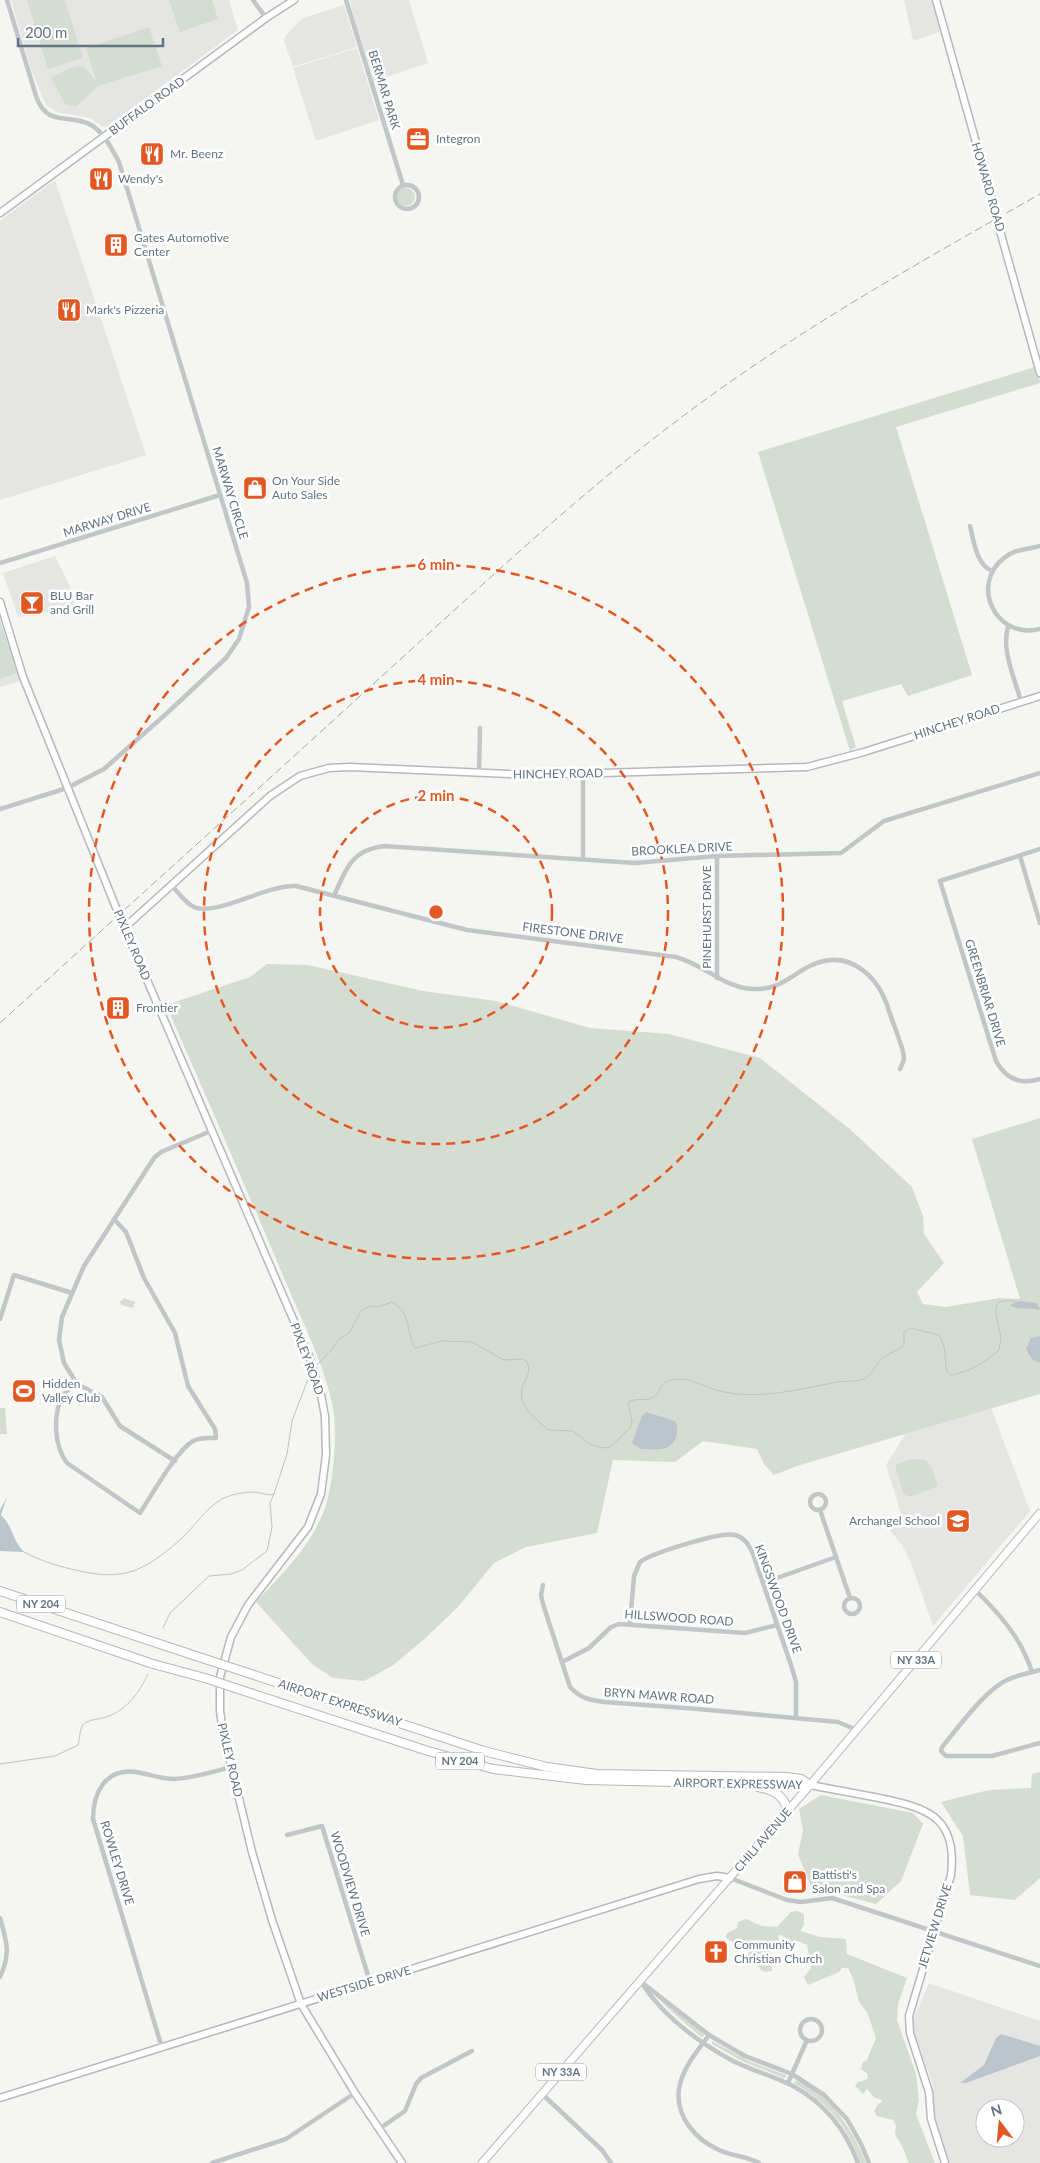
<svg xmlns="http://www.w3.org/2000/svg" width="1040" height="2163" font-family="Lato,sans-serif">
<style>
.built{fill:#e5e6e4;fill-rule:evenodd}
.green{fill:#d5dcd2}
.water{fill:#bbc5cb}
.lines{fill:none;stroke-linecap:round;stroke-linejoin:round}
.stream{stroke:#bbc5cb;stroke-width:1}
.secondary-casing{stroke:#b4b9be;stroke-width:9}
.primary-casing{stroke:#b5b9bd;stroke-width:9}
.highway-casing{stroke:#b5b8bb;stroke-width:10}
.street{stroke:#c2c6c9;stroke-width:4.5}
.secondary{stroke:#fff;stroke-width:6}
.primary{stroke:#fff;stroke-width:7}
.highway{stroke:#fff;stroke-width:8}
.rail{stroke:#a2a8ae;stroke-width:1;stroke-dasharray:8 4;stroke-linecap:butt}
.secondary-bridge-casing{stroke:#b4b9be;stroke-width:9;stroke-linecap:butt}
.highway-bridge-casing{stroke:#b5b8bb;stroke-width:10;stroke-linecap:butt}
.secondary-bridge{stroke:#fff;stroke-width:6}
.highway-bridge{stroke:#fff;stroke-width:8}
.ring{fill:none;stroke:#e35822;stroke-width:2.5;stroke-dasharray:9 6}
.labels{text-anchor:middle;stroke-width:5;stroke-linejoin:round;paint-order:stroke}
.shield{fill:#fff;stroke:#929da8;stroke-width:1}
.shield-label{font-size:11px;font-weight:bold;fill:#637382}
.street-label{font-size:12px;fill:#637382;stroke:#fff}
.poi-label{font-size:12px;fill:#637382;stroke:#fff;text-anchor:start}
.centre{fill:#e35822;stroke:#fff;stroke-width:2.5}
.ring-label{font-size:15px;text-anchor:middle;font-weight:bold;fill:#e35822;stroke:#fff;stroke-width:5;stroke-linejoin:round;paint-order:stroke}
</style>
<rect width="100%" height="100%" fill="#f5f5f1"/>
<g class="built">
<polygon points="11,0 229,0 238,30 108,126 103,127 90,118 56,112 46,105 32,72"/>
<polygon points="350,0 409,0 428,63 374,81 353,17"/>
<polygon points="904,0 931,0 940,32 913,41"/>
<polygon points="344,5 357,47 293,67 284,41 286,35 303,18"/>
<polygon points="357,48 379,120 316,141 293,68"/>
<polygon points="55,180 146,455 0,500 0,221"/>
<polygon points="55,556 75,597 72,607 18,617 3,573"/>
<polygon points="0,620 21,681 0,687"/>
<polygon points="991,1408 1030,1511 933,1626 911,1563 902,1545 889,1529 901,1514 886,1465 906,1433"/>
<path d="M929 1983 1040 2021V2163H949L934 2122 933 2085 915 2036 913 2020ZM985 2108H1015V2138H985Z"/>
</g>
<g class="green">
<polygon points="27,0 65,0 83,58 48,69"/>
<polygon points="169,0 212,0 218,19 180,32"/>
<polygon points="149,27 162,66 98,86 77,106 66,105 51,78 72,67 83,65 97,83 86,48"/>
<circle cx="406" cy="197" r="9"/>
<polygon points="1038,366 1040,383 896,427 972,675 908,696 901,684 842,701 856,747 850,751 758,452"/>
<polygon points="0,620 17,673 0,679"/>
<path d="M267 964 308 965 423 991 496 1001 590 1028 669 1034 760 1058 852 1131 912 1187 923 1216 924 1234 944 1263 917 1292 923 1304 946 1307 999 1298 1020 1299 972 1139 1040 1118V1394L797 1466 774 1475 764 1464 757 1449 703 1441 675 1462 613 1460 597 1533 526 1547 494 1563 458 1607 421 1642 392 1666 364 1681 333 1678 312 1664 256 1602C283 1573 313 1544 326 1505 334 1478 338 1430 332 1403 322 1358 299 1315 282 1273 244 1183 205 1094 166 1005L250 977Z"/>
<polygon points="124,1298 135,1302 133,1308 121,1305 120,1302"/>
<polygon points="0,1408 5,1408 7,1434 0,1434"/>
<polygon points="912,1459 925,1460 932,1468 938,1486 909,1497 903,1493 895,1465"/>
<polygon points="1040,1772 1040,1878 1015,1900 970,1895 963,1836 941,1802 989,1790 1031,1788 1032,1774"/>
<polygon points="821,1795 913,1813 923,1824 901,1881 876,1904 834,1893 814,1894 798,1854 803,1830 799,1809"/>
<path d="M797 1911 804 1914V1924L801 1931 820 1937 846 1939 847 1954 907 1978 898 2004 897 2020 916 2074 919 2100 916 2114 935 2163H909C906 2158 905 2152 902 2146 898 2138 893 2136 896 2126L893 2120 877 2116 874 2111 877 2105 882 2102 880 2099 875 2098 867 2089 863 2094 855 2086 858 2082 868 2079 867 2073 861 2069 863 2062 867 2060 876 2038 867 2012 859 2002 853 1978 848 1968H842L839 1972 808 1985 804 1977 811 1968 807 1945 798 1941H788L782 1935 778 1936 779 1943 770 1950 772 1971 766 1972 761 1970 755 1962 752 1964 747 1960V1956L752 1948 748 1946 741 1947 726 1938V1934L737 1928 738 1922 746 1919 762 1926 777 1927 791 1912Z"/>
<polygon points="649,1989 703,2033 704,2036 701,2037 671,2011"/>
<polygon points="712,2041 751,2062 786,2075 786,2077 784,2078 742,2061 712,2044"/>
<path d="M796 2080C802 2082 807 2086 813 2090 839 2108 854 2134 866 2163H861C846 2124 830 2105 794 2083Z"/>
</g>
<g class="water">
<path d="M1019 1301 1037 1303 1040 1310C1030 1307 1018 1311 1010 1305Z"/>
<polygon points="1040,1336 1040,1363 1032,1359 1026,1349 1031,1338"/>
<path d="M646 1412 675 1421C678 1426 678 1431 676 1437 671 1453 654 1449 641 1449L632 1443 642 1416Z"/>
<path d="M7 1497 1 1515C14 1528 12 1540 24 1552L0 1551V1510Z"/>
<polygon points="1001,2034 1040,2046 1040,2056 966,2083 960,2083 984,2065 996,2038"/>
</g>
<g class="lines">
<g class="stream">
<path d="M316 1366 332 1349 338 1340 349 1333 361 1311 370 1306 377 1307 392 1302C411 1312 406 1332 415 1348L442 1341 472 1342 504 1360 521 1359 527 1361C530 1371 529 1374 524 1383 514 1404 535 1418 549 1430L573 1431 590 1444 602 1448 610 1447 630 1428 632 1421 628 1402C637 1397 647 1402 654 1397 660 1393 660 1383 668 1381 685 1376 694 1382 708 1387 717 1391 729 1393 738 1394 771 1397 805 1388 837 1382 844 1381 853 1382 860 1380 873 1377 874 1365 884 1357 890 1353 898 1350 904 1346V1332L910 1328 939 1335C947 1347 944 1358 947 1372L951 1375C970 1372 985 1362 999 1350L1001 1338 996 1314V1307L999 1302 1009 1300 1016 1302"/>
<path d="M24 1552C39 1560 54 1565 71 1569 123 1582 142 1573 181 1539 195 1526 205 1509 222 1499 232 1494 244 1492 255 1492 263 1493 267 1496 274 1494L287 1454 292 1421 311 1371"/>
<polyline points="163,1628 170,1613 209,1576 231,1574 242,1570 267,1551 272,1527 270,1503 274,1494"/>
<path d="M0 1764 55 1756 78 1745C80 1739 79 1727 85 1723 91 1719 102 1719 109 1716 128 1709 140 1691 148 1674"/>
</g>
<defs>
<g id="secondary">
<polyline points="936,0 993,203"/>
<polyline points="0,213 266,18 294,0"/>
<polyline points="1000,231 1040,373"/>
<polyline points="0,602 23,677 119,915 309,1356 321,1395 325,1416 326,1455 321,1494 308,1527 248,1605 231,1637 220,1677 220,1711 223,1732 252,1852 272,1920 301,2004 355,2093 402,2163"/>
<polyline points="124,928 270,796 300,776 329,768 350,767 532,775 807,767 864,752 1040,696"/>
<path d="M810 1785C832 1789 853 1793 874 1797 924 1807 958 1814 951 1875L909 2016 910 2033 929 2092 931 2119 945 2163"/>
<polyline points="0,2098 699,1879 717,1876 730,1878"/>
</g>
<polyline id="primary" points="482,2163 810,1785 1040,1513"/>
<g id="highway">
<polyline points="0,1591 208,1660"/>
<polyline points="0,1612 153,1664 205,1678"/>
<polyline points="239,1670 484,1751 547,1767 597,1774 787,1777 801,1779 810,1785"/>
<polyline points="235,1688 428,1751 493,1769 586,1780 810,1785"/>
<path d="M758 1787C774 1790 783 1795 788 1810"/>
</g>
</defs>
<use href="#secondary" class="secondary-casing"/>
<use href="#primary" class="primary-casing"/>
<use href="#highway" class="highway-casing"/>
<g class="street">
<polyline points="253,0 266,18"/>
<polyline points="346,0 403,185"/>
<circle cx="407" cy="197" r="12"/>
<path d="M970 526C974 542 976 564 992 571"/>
<path d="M1040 546C1027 550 1014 549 1004 558 970 584 995 640 1040 629"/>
<polyline points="0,563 220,495"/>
<path d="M1008 627C1001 651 1015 678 1021 702"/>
<polyline points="479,773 480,728"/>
<polyline points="583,774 583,858"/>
<path d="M0 809 67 788 104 769 166 714 226 658 239 639 249 607 247 583 119 162C113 151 103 131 91 125 69 113 47 128 36 96L7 0"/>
<path d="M1040 849 940 881 996 1061C1006 1079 1021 1085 1040 1079"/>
<polyline points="717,856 717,978"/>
<polyline points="1020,856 1040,923"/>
<path d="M172 886C178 892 186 904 194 907 215 917 268 884 296 886L467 930 676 957C703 964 724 988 753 989 781 990 790 975 812 965 850 948 879 977 889 1011 892 1021 904 1049 904 1058 904 1062 901 1066 900 1069"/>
<path d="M334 896C346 869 351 850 384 846L635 863 717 856 841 853 884 821 1040 773"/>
<polyline points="0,1319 14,1275 72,1293"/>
<path d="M77 1384C72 1387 67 1390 64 1394 52 1413 54 1446 67 1463L140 1513C152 1495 176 1451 193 1441 200 1437 208 1438 216 1438L215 1429 188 1386 175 1333 144 1278 126 1232 114 1219"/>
<polyline points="175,1461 120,1426 102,1397 77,1384 64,1363 59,1340 62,1317 84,1266 154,1158 161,1152 211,1131"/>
<circle cx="818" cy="1502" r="8"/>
<polyline points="820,1510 850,1598"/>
<polyline points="763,1583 836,1557"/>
<path d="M543 1585 541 1595 543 1604 570 1687C580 1698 589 1700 604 1702L698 1709 838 1722 857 1730"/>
<path d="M975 1590C1000 1614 1021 1638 1032 1672"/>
<circle cx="852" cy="1606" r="8"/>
<path d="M630 1623 634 1576 640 1562C652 1553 722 1531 735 1535 745 1538 749 1545 753 1554L791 1665 796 1682V1718"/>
<polyline points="562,1662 589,1648 611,1627 619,1624 745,1633 777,1625"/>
<path d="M1040 1670C1029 1673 1017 1675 1007 1680 985 1690 958 1728 942 1747L941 1751 946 1756H992L1040 1743"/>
<polyline points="287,1835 322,1826 370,1982"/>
<polyline points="730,1878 787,1900 801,1902 832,1898 1040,1966"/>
<path d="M0 1918C7 1943 11 1953 0 1977"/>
<polyline points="640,1981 709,2035 745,2056 792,2074 824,2095 847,2119 861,2144 869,2163"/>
<path d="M641 1982C663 2016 698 2042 733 2061 753 2071 774 2076 793 2086 824 2103 846 2130 858 2163"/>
<circle cx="811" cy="2030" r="11"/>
<path d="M709 2035C697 2051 682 2069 679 2089 675 2116 696 2140 719 2150 732 2156 746 2156 759 2163"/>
<path d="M162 2048 93 1819C93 1793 105 1768 136 1772 149 1774 161 1779 174 1779 193 1778 212 1772 231 1767"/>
<polyline points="788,2083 807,2040"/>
<polyline points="542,2094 602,2150 611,2163"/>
<polyline points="379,2129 405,2111 416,2084 421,2078 472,2051"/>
<polyline points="212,2163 286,2139 355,2093"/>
</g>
<use href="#secondary" class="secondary"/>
<use href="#primary" class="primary"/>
<use href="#highway" class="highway"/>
<path class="rail" d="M0 1023C127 907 255 792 382 676 488 580 592 481 709 397 814 321 927 258 1040 194"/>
<defs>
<polyline id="secondary-bridge" points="993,203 1000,231"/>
<g id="highway-bridge">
<polyline points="208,1660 239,1670"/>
<polyline points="205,1678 235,1688"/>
</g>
</defs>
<use href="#secondary-bridge" class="secondary-bridge-casing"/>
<use href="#highway-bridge" class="highway-bridge-casing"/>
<use href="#secondary-bridge" class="secondary-bridge"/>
<use href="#highway-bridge" class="highway-bridge"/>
</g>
<g class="ring">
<circle cx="436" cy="912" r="116"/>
<circle cx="436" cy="912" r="232"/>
<circle cx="436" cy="912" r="347"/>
</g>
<defs>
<symbol id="office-square" viewBox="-11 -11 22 22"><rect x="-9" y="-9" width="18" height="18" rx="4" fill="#e35822" stroke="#fff"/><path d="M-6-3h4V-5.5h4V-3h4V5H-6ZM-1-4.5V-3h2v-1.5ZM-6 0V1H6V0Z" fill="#fff"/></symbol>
<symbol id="restaurant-square" viewBox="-11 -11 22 22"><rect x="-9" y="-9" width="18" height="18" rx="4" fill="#e35822" stroke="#fff"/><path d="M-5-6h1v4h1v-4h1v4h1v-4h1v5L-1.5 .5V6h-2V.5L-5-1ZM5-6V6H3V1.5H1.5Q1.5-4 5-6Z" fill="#fff"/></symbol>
<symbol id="building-square" viewBox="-11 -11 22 22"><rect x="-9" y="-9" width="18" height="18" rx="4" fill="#e35822" stroke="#fff"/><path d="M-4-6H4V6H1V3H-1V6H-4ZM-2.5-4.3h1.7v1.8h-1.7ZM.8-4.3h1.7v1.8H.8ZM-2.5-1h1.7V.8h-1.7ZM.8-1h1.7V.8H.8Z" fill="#fff"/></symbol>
<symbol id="shop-square" viewBox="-11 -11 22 22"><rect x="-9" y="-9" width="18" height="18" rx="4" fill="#e35822" stroke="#fff"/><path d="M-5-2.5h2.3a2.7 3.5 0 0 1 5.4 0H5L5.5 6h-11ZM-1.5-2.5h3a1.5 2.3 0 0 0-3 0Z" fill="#fff"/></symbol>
<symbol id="bar-square" viewBox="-11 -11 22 22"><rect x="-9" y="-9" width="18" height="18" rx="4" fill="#e35822" stroke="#fff"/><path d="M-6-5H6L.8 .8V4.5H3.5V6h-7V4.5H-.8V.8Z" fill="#fff"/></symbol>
<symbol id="stadium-square" viewBox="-11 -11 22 22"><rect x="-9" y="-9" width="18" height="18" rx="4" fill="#e35822" stroke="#fff"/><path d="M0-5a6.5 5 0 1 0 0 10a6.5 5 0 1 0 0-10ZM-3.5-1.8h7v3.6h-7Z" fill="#fff"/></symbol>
<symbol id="school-square" viewBox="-11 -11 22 22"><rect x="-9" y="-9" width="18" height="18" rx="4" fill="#e35822" stroke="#fff"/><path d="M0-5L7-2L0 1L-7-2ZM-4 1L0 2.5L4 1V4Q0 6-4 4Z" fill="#fff"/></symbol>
<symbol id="church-square" viewBox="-11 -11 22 22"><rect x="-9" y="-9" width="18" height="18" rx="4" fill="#e35822" stroke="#fff"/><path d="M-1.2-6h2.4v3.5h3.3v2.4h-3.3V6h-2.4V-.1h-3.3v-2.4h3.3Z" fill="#fff"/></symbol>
</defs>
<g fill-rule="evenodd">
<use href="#office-square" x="404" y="125" width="28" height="28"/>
<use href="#restaurant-square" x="138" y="140" width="28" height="28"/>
<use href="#restaurant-square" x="87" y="165" width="28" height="28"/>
<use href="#building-square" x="102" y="231" width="28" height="28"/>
<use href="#restaurant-square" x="55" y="296" width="28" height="28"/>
<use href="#shop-square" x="241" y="474" width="28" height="28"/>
<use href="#bar-square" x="18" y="589" width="28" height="28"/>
<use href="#building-square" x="104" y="994" width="28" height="28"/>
<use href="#stadium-square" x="10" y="1377" width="28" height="28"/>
<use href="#school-square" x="944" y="1507" width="28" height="28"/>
<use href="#shop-square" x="781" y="1868" width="28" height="28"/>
<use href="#church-square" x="702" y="1938" width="28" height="28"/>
</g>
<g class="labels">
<g class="shield">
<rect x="17" y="1595.5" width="48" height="17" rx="4"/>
<rect x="891" y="1651.5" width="50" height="17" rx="4"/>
<rect x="436" y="1752.5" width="48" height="17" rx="4"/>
<rect x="536" y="2063.5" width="50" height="17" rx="4"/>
</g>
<g class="shield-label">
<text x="41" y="1608">NY 204</text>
<text x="916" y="1664">NY 33A</text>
<text x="460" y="1765">NY 204</text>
<text x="561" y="2076">NY 33A</text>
</g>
<g class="street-label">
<text transform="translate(384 90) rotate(73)" y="4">BERMAR PARK</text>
<text transform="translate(147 106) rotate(-36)" y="4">BUFFALO ROAD</text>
<text transform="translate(988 187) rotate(74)" y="4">HOWARD ROAD</text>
<text transform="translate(230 493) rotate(73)" y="4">MARWAY CIRCLE</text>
<text transform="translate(107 520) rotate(-17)" y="4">MARWAY DRIVE</text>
<text transform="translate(957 722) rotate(-18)" y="4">HINCHEY ROAD</text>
<text transform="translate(558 774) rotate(-1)" y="4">HINCHEY ROAD</text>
<text transform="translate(682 849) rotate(-3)" y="4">BROOKLEA DRIVE</text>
<text transform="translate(707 917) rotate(-90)" y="4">PINEHURST DRIVE</text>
<text transform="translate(573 933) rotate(7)" y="4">FIRESTONE DRIVE</text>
<text transform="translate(132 945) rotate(67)" y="4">PIXLEY ROAD</text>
<text transform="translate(985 993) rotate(73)" y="4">GREENBRIAR DRIVE</text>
<text transform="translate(307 1359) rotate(70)" y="4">PIXLEY ROAD</text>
<text transform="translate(778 1599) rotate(70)" y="4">KINGSWOOD DRIVE</text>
<text transform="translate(679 1618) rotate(4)" y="4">HILLSWOOD ROAD</text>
<text transform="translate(659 1696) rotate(4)" y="4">BRYN MAWR ROAD</text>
<text transform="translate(340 1703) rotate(18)" y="4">AIRPORT EXPRESSWAY</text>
<text transform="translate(230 1760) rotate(77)" y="4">PIXLEY ROAD</text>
<text transform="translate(738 1784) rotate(1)" y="4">AIRPORT EXPRESSWAY</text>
<text transform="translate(763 1840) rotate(-49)" y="4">CHILI AVENUE</text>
<text transform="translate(117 1863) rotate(73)" y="4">ROWLEY DRIVE</text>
<text transform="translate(350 1884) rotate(73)" y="4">WOODVIEW DRIVE</text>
<text transform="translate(935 1926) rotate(-73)" y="4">JETVIEW DRIVE</text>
<text transform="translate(364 1984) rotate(-17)" y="4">WESTSIDE DRIVE</text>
</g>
<g class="poi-label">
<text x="436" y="143">Integron</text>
<text x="170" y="158">Mr. Beenz</text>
<text x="118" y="183">Wendy's</text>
<text x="134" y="242">Gates Automotive<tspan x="134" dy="14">Center</tspan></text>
<text x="86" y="314">Mark's Pizzeria</text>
<text x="272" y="485">On Your Side<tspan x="272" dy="14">Auto Sales</tspan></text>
<text x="50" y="600">BLU Bar<tspan x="50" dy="14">and Grill</tspan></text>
<text x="136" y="1012">Frontier</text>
<text x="42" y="1388">Hidden<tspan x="42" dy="14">Valley Club</tspan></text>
<text x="940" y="1525" text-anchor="end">Archangel School</text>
<text x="812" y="1879">Battisti's<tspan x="812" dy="14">Salon and Spa</tspan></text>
<text x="734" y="1949">Community<tspan x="734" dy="14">Christian Church</tspan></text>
</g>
</g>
<circle cx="436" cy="912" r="8" class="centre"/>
<g class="ring-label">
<text x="436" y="570">6 min</text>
<text x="436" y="685">4 min</text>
<text x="436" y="801">2 min</text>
</g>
<g transform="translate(1000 2123) rotate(344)"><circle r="24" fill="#ffffff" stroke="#c1c7cd"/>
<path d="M0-4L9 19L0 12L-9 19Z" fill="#e35822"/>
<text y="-8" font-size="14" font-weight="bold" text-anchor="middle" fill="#637382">N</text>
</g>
<path d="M18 38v8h145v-8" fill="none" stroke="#637382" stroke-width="2.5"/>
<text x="25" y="38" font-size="15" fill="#637382" stroke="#ffffff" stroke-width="4" paint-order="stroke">200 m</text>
</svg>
